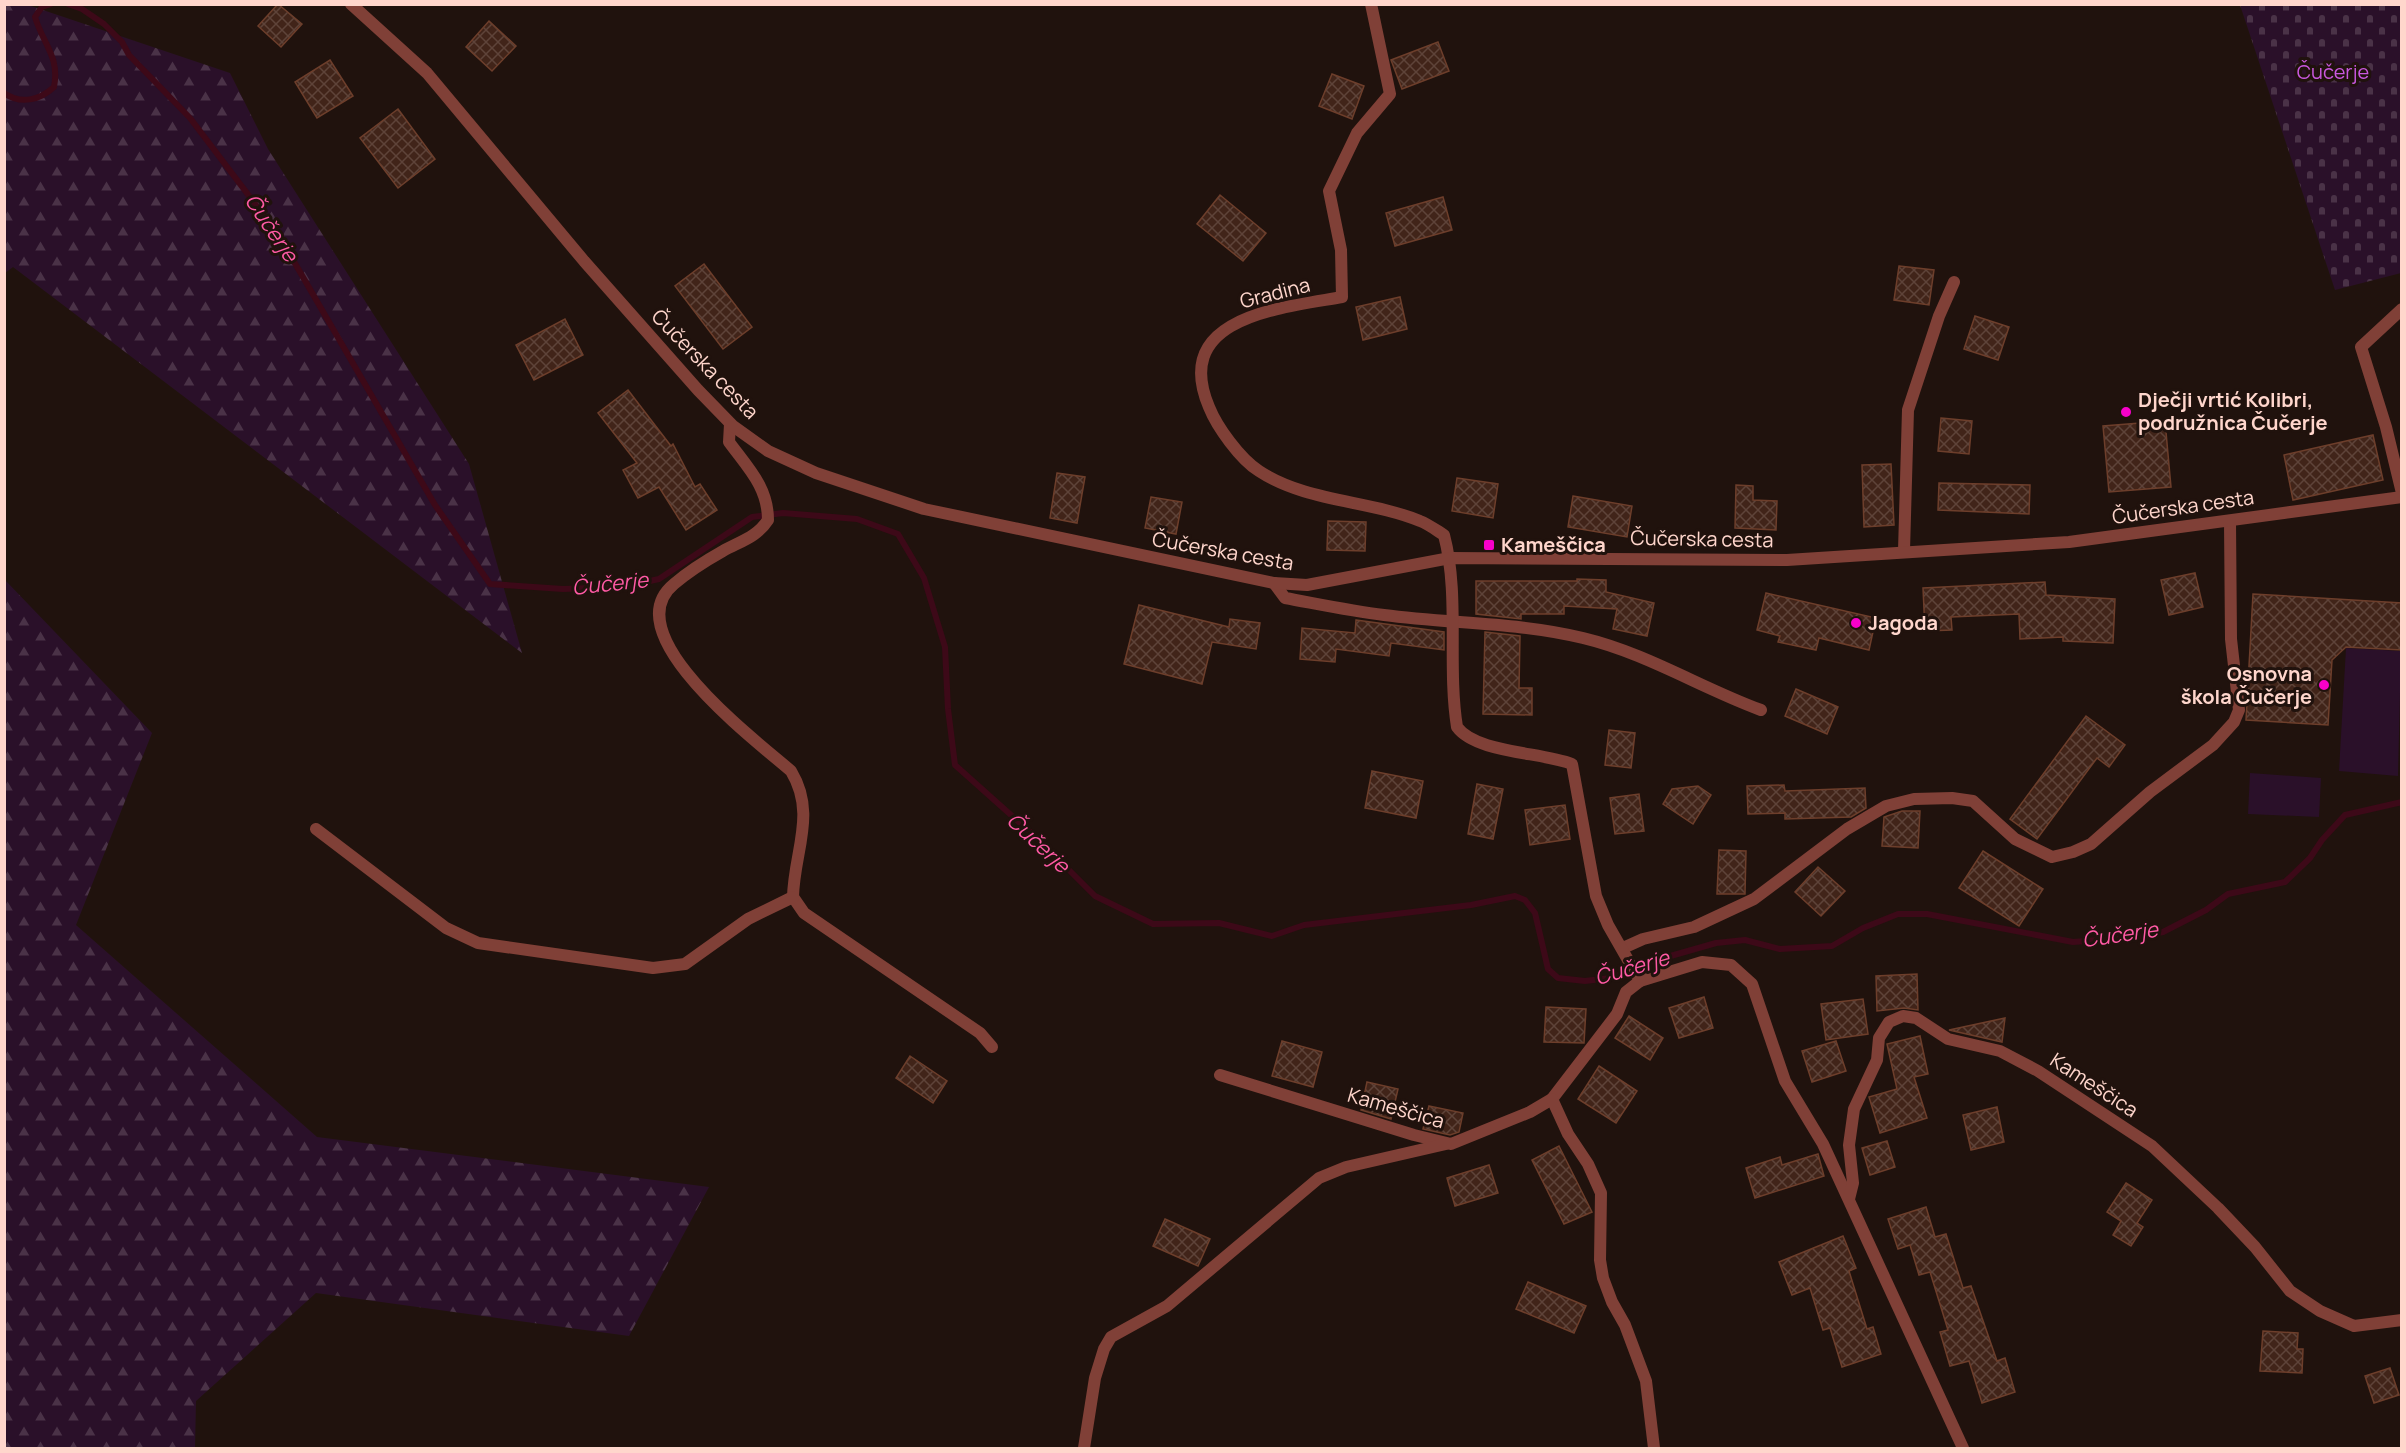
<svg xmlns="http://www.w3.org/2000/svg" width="2406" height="1453" font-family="Manrope,sans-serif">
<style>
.forest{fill:url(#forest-firs)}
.cemetery{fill:url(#cemetery-stones)}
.garden{fill:#2a1029}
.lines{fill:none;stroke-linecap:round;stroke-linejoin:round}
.stream{stroke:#3d0918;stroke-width:6}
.building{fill:url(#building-cross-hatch);stroke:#6d3e2b;stroke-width:1.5}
.minor{stroke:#804037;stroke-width:12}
.tertiary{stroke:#804037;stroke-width:12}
.poi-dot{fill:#f700ca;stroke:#20120d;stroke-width:2}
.labels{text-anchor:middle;stroke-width:6;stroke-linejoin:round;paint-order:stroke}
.park-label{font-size:20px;fill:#c958df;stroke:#20120d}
.street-label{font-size:20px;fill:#ffd6cc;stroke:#20120d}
.poi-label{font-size:20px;font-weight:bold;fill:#ffd6cc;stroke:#20120d;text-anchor:start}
.water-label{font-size:21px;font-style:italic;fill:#ff5aa5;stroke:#20120d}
</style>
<defs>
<pattern id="forest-firs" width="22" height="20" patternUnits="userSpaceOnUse" patternTransform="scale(1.5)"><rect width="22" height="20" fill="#2a1029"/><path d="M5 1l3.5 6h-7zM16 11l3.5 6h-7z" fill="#4a3247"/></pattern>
<pattern id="cemetery-stones" width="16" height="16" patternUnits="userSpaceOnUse" patternTransform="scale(1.5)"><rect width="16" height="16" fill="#2a1029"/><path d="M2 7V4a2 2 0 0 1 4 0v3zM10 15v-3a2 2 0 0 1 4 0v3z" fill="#4a3247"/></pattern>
<pattern id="building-cross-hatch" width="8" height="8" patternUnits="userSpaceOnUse" patternTransform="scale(1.5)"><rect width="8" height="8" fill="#412419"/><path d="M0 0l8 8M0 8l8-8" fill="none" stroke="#5e4339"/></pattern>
</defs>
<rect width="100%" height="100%" fill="#20120d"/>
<g class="forest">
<polygon points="5,4 28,5 230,73 268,149 469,464 522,653 13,267 5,273"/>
<polygon points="5,580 152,733 76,925 317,1137 709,1187 629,1336 316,1293 196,1401 195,1448 5,1448"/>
</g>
<polygon class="cemetery" points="2240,5 2401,5 2401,273 2335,290"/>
<g class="garden">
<polygon points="2346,648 2401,651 2398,776 2339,771"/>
<polygon points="2250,773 2321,778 2319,817 2248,814"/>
</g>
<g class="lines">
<g class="stream">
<polyline points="68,4 82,9 104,24 122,42 129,55 190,118 278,234 435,505 490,584 563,589 622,587 659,579 752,517 783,513 857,519 898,534 924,578 945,647 948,709 955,765 1038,839 1095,896 1153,924 1219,923 1272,936 1304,925 1471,905 1515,896 1525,900 1535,913 1548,969 1558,978 1585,981 1611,978 1646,963 1716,943 1745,940 1780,949 1832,946 1863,928 1898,914 1927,914 2073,942 2138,937 2163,932 2206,910 2228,894 2285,882 2310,858 2322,840 2345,815 2402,802"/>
<path d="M4 93C21 105 40 100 54 87 60 57 43 44 35 17L42 7 51 4"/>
</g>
</g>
<g class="building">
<polygon points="278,4 302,24 281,47 258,26"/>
<polygon points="489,21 516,46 492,71 466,47"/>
<polygon points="1438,42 1449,71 1402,89 1391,60"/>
<polygon points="330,60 353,96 317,118 295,82"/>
<polygon points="1332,74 1364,86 1352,119 1319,106"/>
<polygon points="398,109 435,159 398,188 360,138"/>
<polygon points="1220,195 1266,233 1243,261 1197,224"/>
<polygon points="1443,197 1452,230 1395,246 1386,213"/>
<polygon points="704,264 752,327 723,349 675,286"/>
<polygon points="1899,266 1934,270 1929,305 1894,300"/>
<polygon points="1400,297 1407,329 1363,340 1356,307"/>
<polygon points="1975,316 2009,327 1998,360 1964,349"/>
<polygon points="565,319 583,355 534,380 516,345"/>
<polygon points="628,390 671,446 673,444 695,487 700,484 717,510 686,530 659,487 638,498 623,470 637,463 598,413"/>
<polygon points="1941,418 1972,421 1969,454 1938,451"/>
<polygon points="2165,421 2171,487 2109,492 2103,426"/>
<polygon points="2373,435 2383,480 2293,500 2284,455"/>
<polygon points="1891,464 1894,525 1864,527 1862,465"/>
<polygon points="1057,473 1085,477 1077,523 1050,518"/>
<polygon points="1457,478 1498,484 1493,518 1452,511"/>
<polygon points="1939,483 2030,485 2029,514 1938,510"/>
<polygon points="1736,485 1753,486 1753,500 1777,501 1776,530 1735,528"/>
<polygon points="1573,496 1632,506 1627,537 1568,527"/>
<polygon points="1151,497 1182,502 1176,534 1145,528"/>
<polygon points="1328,521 1366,522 1365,551 1327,550"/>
<polygon points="2195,573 2203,607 2169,615 2161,580"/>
<polygon points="1577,579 1606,580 1606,592 1654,603 1647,636 1613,629 1617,609 1564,606 1564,614 1521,614 1521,619 1476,614 1476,581 1577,581"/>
<polygon points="2045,582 2046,595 2115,599 2113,643 2063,641 2063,637 2020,639 2019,614 1951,617 1952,630 1925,631 1923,588"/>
<polygon points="1766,593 1876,618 1869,650 1819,638 1816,650 1778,642 1780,636 1757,630"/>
<polygon points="2253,594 2402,603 2402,650 2346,647 2332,660 2328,725 2246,720"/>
<polygon points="1139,605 1229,627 1230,619 1260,623 1256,649 1212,642 1202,684 1124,664"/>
<polygon points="1356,620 1444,632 1444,650 1391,643 1389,656 1336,649 1335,662 1300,659 1302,628 1355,633"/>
<polygon points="1485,632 1520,636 1519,688 1532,688 1532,715 1483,714"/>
<polygon points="1796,689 1838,707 1827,734 1785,716"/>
<polygon points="2086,716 2125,745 2109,767 2097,758 2037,839 2010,819"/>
<polygon points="1609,730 1635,733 1631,768 1605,765"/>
<polygon points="1372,771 1423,781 1416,818 1365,808"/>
<polygon points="1477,784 1503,789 1493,839 1468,834"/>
<polygon points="1784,785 1785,791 1865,788 1866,808 1851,817 1785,819 1785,813 1748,814 1747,786"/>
<polygon points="1698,786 1711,795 1693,824 1663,804 1672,789"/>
<polygon points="1639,794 1644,831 1615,834 1610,798"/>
<polygon points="1565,805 1570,839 1530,845 1525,810"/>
<polygon points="1902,811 1920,811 1918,848 1882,846 1884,817"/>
<polygon points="1719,850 1746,851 1745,894 1717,894"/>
<polygon points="1983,851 2043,889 2019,926 1959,888"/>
<polygon points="1818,867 1845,891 1821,916 1795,892"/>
<polygon points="1917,974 1918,1010 1904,1008 1877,1011 1876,976"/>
<polygon points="1704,997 1713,1028 1679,1038 1669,1008"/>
<polygon points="1863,999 1868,1034 1826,1040 1821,1004"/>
<polygon points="1546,1007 1586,1009 1584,1043 1544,1042"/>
<polygon points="1629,1016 1663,1038 1650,1060 1615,1038"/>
<polygon points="2005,1018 2002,1042 1949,1030"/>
<polygon points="1920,1036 1928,1074 1914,1077 1927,1118 1880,1133 1869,1097 1897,1089 1887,1044"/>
<polygon points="1282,1041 1322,1052 1313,1087 1272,1076"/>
<polygon points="1836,1041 1846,1071 1812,1082 1802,1051"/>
<polygon points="910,1056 947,1081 933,1103 896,1078"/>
<polygon points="1599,1066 1637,1091 1616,1123 1578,1099"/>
<polygon points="1367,1082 1398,1089 1391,1119 1361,1110"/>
<polygon points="1429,1106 1463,1113 1459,1132 1450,1135 1423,1129"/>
<polygon points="1997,1107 2004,1142 1971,1150 1963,1115"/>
<polygon points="1887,1141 1895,1167 1870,1175 1862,1148"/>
<polygon points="1559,1146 1592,1212 1564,1224 1532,1160"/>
<polygon points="1818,1154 1824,1176 1755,1198 1746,1168 1780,1157 1782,1165"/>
<polygon points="1489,1165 1498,1193 1455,1206 1447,1178"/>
<polygon points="2126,1183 2152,1200 2137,1223 2143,1227 2131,1246 2113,1235 2121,1221 2107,1212"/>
<polygon points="1926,1207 1935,1237 1946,1234 1963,1288 1971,1286 1997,1361 2005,1358 2015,1392 1982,1403 1969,1361 1950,1366 1940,1332 1948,1330 1930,1272 1919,1275 1910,1245 1898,1249 1888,1219"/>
<polygon points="1165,1219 1210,1239 1198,1266 1153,1246"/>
<polygon points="1843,1236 1856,1268 1849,1271 1867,1329 1873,1327 1881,1354 1842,1367 1830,1328 1823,1330 1810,1288 1792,1295 1779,1262"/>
<polygon points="1528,1282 1586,1306 1574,1333 1516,1309"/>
<polygon points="2263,1331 2298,1333 2297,1349 2303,1349 2302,1373 2260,1371"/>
<polygon points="2390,1368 2399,1395 2374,1403 2365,1376"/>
</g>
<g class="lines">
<g class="minor">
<polyline points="2402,309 2361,347 2386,427 2402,493"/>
<path d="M730 424 729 442C748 468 768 487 768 520 757 537 741 541 723 551 707 560 688 572 674 584 613 634 758 742 791 771 817 814 794 851 793 897L804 913 980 1033 992 1047"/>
<polyline points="1904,551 1908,410 1939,316 1954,282"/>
<path d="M1274 583 1285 598C1318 604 1351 611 1384 615 1451 624 1518 622 1583 638 1646 653 1701 688 1761 710"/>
<polyline points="316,829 446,928 478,943 653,968 685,964 748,919 793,897"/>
<polyline points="1623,948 1643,939 1694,927 1754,899 1847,829 1886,806 1914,799 1952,798 1973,801 2015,839 2052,857 2073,852 2091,844 2150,792 2213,745 2234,722 2239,710 2231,639 2230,522"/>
<polyline points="1640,981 1702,962 1731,965 1752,984 1785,1081 1823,1144 1963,1448"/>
<path d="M1220 1075 1414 1135 1451 1144 1530 1112 1552 1099 1617 1014 1626 992 1640 981 1608 925 1596 896 1572 764C1541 752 1476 753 1457 727 1447 664 1460 596 1444 535 1436 530 1428 524 1420 521 1369 500 1306 502 1259 471 1240 459 1217 427 1209 407 1171 317 1280 308 1342 297L1341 250 1329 191 1357 133 1390 94 1371 4"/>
<polyline points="1552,1099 1568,1134 1588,1164 1601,1193 1600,1260 1603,1278 1612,1302 1625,1325 1646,1381 1654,1448"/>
<polyline points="1849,1199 1853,1183 1849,1145 1854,1109 1877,1060 1879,1038 1889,1022 1903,1016 1916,1018 1948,1039 2000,1051 2038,1071 2152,1146 2218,1208 2255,1247 2290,1291 2320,1311 2354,1326 2402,1320"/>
<polyline points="1084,1448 1095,1378 1104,1349 1111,1337 1167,1306 1319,1178 1346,1167 1446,1144"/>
</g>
<polyline class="tertiary" points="351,4 427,73 584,261 698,390 733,426 768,451 816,473 924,509 1274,583 1307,585 1450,558 1787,560 2069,542 2402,497"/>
</g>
<g class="poi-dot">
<circle cx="2126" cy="412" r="6"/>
<rect x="1483" y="539" width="12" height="12" rx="3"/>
<circle cx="1856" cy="623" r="6"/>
<circle cx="2324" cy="685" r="6"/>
</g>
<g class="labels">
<g class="park-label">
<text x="2333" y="79">Čučerje</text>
</g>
<g class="street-label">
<text transform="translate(1275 293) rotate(-14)" y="7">Gradina</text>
<text transform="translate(705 364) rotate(46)" y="7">Čučerska cesta</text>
<text transform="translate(2183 507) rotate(-8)" y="7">Čučerska cesta</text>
<text transform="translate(1702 539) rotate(1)" y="7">Čučerska cesta</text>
<text transform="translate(1223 551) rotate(10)" y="7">Čučerska cesta</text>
<text transform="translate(2094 1085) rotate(33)" y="7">Kameščica</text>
<text transform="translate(1396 1108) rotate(16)" y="7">Kameščica</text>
</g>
<g class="poi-label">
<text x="2138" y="407">Dječji vrtić Kolibri,<tspan x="2138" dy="23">podružnica Čučerje</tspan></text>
<text x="1501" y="552">Kameščica</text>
<text x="1868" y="630">Jagoda</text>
<text x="2312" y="681" text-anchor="end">Osnovna<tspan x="2312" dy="23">škola Čučerje</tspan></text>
</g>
<g class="water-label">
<text transform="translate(271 228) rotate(56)" y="7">Čučerje</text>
<text transform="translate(610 584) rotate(-6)" y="7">Čučerje</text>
<text transform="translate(1038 843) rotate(43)" y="7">Čučerje</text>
<text transform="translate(2120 935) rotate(-8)" y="7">Čučerje</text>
<text transform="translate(1632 968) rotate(-16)" y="7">Čučerje</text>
</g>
</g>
<rect width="2406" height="1453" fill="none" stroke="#ffd6cc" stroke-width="12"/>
</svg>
